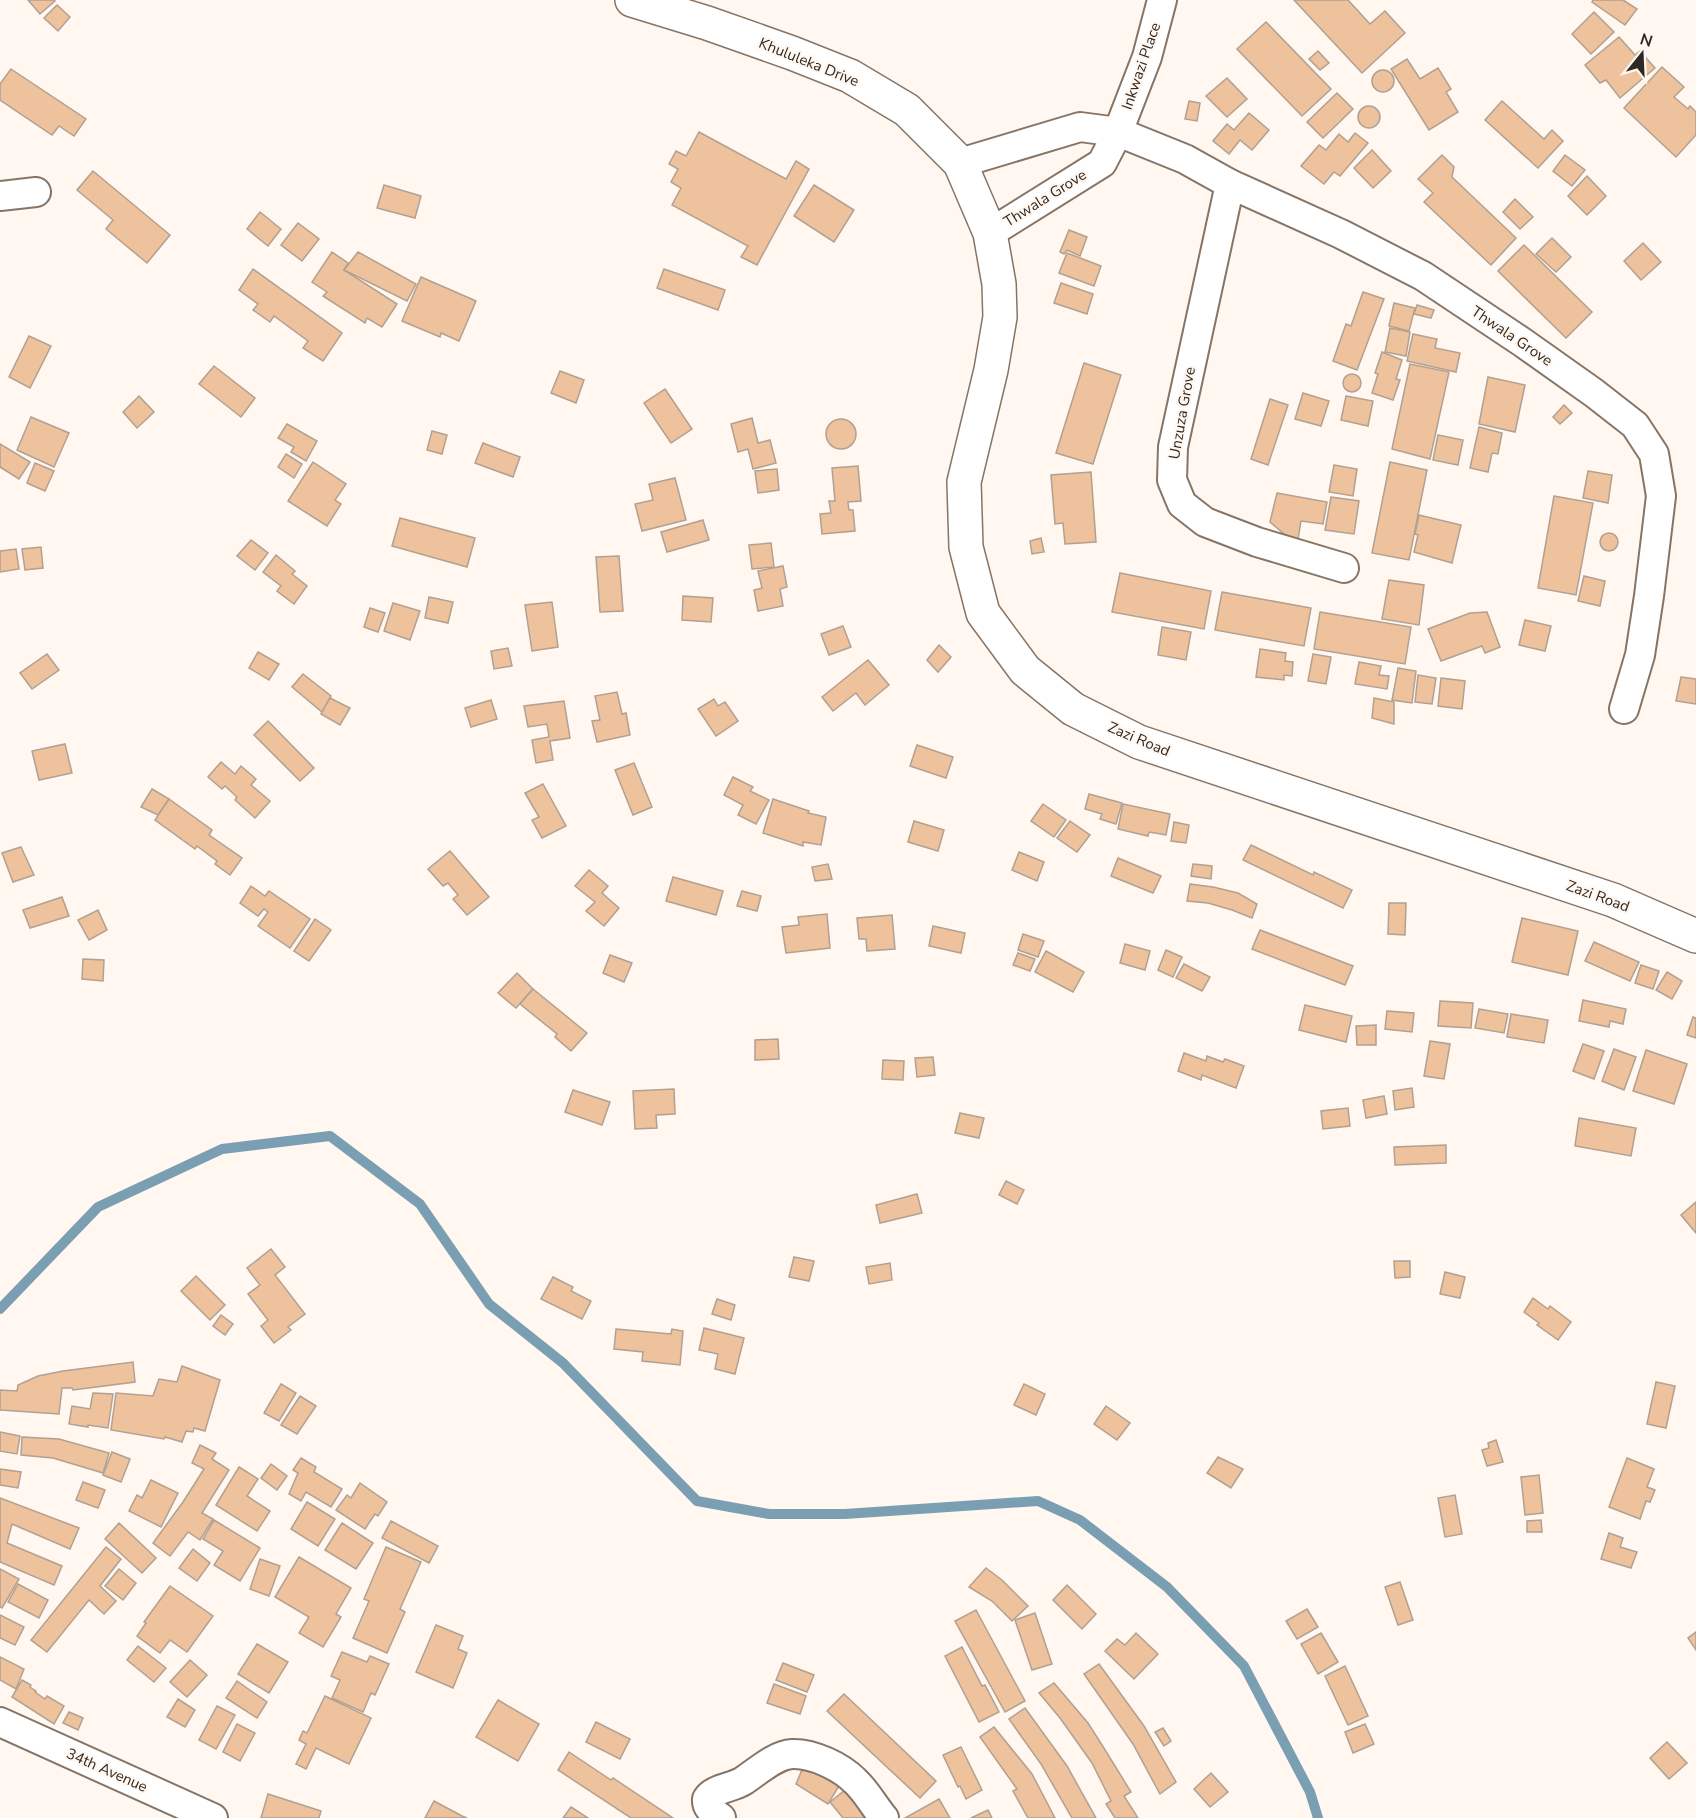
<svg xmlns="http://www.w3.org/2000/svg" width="1696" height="1818" font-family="'Nunito Sans',sans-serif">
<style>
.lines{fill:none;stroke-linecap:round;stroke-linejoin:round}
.stream{stroke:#7b9fb2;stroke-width:10}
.building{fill:#edc29d;stroke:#b2a091;stroke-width:1.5}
.minor-casing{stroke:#867566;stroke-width:32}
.tertiary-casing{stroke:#867566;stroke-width:36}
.minor{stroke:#fff;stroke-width:28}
.tertiary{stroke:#fff;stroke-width:33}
.labels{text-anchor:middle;stroke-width:4.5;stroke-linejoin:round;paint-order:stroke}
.street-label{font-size:15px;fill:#302923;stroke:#fff7f0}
</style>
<rect width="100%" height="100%" fill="#fff7f0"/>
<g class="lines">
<polyline class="stream" points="0,1309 98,1207 222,1149 330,1136 420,1204 489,1304 563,1363 697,1501 769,1514 845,1514 1038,1501 1080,1520 1167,1587 1244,1666 1310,1792 1318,1818"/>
</g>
<g class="building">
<polygon points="28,0 54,0 55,1 40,14"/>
<polygon points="1294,0 1348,0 1370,24 1385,11 1405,33 1362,73"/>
<polygon points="1593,0 1623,0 1637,9 1625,25 1592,2"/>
<polygon points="57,5 70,17 58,31 44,18"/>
<polygon points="1594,12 1614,32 1591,54 1572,34"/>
<polygon points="1266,22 1331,89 1302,116 1237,49"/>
<polygon points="1619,37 1635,55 1640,51 1655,68 1620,98 1606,80 1600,83 1585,65"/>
<polygon points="1318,51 1329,63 1320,70 1309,59"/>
<polygon points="1407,59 1420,79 1438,68 1451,89 1446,92 1458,112 1429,130 1391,69"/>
<polygon points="1662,67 1684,87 1674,97 1688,109 1690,106 1696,112 1696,135 1676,157 1624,108"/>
<polygon points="11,69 86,119 74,136 59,126 52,135 0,100 0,84"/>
<circle cx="1383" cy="81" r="11"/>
<polygon points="1227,78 1247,99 1227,117 1206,96"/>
<polygon points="1337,93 1353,109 1323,138 1307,122"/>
<polygon points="1189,101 1200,103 1197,121 1185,119"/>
<polygon points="1502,101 1544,139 1552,130 1563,141 1538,168 1485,120"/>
<circle cx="1369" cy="117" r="11"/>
<polygon points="1249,113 1269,130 1252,150 1240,140 1229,154 1213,141 1227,124 1234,130"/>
<polygon points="699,132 786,179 796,161 809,169 757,265 741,257 748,246 672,205 681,188 671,182 678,169 669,164 676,151 686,156"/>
<polygon points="1355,133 1368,143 1340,176 1334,172 1324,184 1301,166 1319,145 1326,150 1339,134 1348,142"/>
<polygon points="1372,150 1391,171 1373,188 1354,168"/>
<polygon points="1442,155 1454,167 1452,177 1516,238 1491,265 1424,202 1433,193 1418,179"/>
<polygon points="1565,155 1585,170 1572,186 1553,171"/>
<polygon points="93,171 170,235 147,263 106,229 113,220 77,190"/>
<polygon points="1587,176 1606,196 1587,215 1568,196"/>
<polygon points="384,185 421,196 415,218 377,208"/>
<polygon points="814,185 854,210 834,242 794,216"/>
<polygon points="1515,199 1533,217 1520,229 1503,212"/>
<polygon points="260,212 281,229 268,246 247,229"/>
<polygon points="298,223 319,239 302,261 281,245"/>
<polygon points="1069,230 1087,237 1080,256 1067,250 1064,254 1060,252"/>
<polygon points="1552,238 1571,257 1556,272 1536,254"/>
<polygon points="1643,243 1661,262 1641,280 1624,261"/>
<polygon points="1524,245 1592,312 1566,338 1498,271"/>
<polygon points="332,252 348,263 344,270 397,304 382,327 367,318 365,323 323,296 327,292 312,282"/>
<polygon points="358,252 416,284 407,301 344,270"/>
<polygon points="1067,253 1101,266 1094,286 1059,273"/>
<polygon points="253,269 342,333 323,361 303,348 308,341 274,316 270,322 253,310 258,304 239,290"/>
<polygon points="664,269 725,290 718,310 657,288"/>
<polygon points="421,277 476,301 459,341 441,333 440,337 402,321"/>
<polygon points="1061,283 1093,294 1087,314 1054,303"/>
<polygon points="1363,292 1384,299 1357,370 1333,361 1346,324 1351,326"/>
<polygon points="1394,303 1415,308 1409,331 1389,326"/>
<polygon points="1417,305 1434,310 1431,318 1414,314"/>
<polygon points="1390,328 1410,332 1406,356 1385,352"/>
<polygon points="1413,334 1437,339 1435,348 1460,353 1456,372 1407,361"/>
<polygon points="29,336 51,346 30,388 9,377"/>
<polygon points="1382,352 1402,360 1396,379 1400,380 1393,400 1372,393 1378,374 1375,373"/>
<polygon points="1084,363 1121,375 1093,464 1056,453"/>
<polygon points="1410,364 1449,372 1430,459 1392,449"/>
<polygon points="214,366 255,398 241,417 199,384"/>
<polygon points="560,371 584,380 576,403 551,393"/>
<circle cx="1352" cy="383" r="9"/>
<polygon points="1488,377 1525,385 1515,432 1479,424"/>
<polygon points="665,389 692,429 671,443 644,403"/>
<polygon points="1303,393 1329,401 1321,426 1295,419"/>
<polygon points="139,396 154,412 137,428 123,412"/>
<polygon points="1346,396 1373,401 1368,426 1341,420"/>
<polygon points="1270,399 1288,405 1268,465 1251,459"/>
<polygon points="1564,405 1572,413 1560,424 1553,417"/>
<polygon points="31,417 69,433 54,467 17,450"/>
<polygon points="752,418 758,443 770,440 776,463 753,469 748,449 738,452 731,424"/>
<circle cx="841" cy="434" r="15"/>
<polygon points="287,424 317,441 306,461 291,452 294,447 278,438"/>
<polygon points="1479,427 1502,433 1498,454 1492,453 1488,472 1470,468"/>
<polygon points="432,431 447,435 442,454 427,450"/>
<polygon points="1438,435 1463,440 1458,465 1433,460"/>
<polygon points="483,443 520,457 513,477 475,463"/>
<polygon points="0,444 30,462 19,479 0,467"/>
<polygon points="286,454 302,464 294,478 278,467"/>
<polygon points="313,462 346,484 335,500 341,504 327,526 288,501"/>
<polygon points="1390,462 1427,470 1409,560 1372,553"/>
<polygon points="35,463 54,471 45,491 27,483"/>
<polygon points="1334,465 1357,469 1353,496 1329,492"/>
<polygon points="858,466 861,501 848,502 849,510 853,510 855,531 822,534 820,514 831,513 829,501 835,501 832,468"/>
<polygon points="777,469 779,490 758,493 755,471"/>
<polygon points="1588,471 1612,475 1608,503 1583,498"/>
<polygon points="1091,472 1096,542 1065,544 1063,523 1055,524 1051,475"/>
<polygon points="675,478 686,520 642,531 635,504 653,500 649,484"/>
<polygon points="1277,493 1327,502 1323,524 1301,521 1297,545 1270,522"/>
<polygon points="1554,496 1593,503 1576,595 1538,588"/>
<polygon points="1331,497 1359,501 1354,534 1325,530"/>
<polygon points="1419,515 1461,525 1452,563 1414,552 1418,535 1415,534"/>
<polygon points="400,518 475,538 467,567 392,546"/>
<polygon points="703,520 709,540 667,552 661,532"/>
<circle cx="1609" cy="542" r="9"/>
<polygon points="1041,538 1044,552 1032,554 1030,541"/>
<polygon points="251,540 268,553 255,570 237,556"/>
<polygon points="771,543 774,567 752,569 749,545"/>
<polygon points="41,547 43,568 25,570 22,549"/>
<polygon points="16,549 19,569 0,572 0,551"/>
<polygon points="276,555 295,571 292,574 307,586 294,604 277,591 281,586 263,572"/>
<polygon points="619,556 623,611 600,612 596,557"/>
<polygon points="783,566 787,587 780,589 783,606 758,611 754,590 762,588 758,571"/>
<polygon points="1120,573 1211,591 1204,629 1112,612"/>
<polygon points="1584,576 1605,581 1600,606 1578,601"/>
<polygon points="1389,580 1424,585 1419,625 1382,619"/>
<polygon points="1222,592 1311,608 1304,646 1215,630"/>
<polygon points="683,596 713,598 711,622 682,620"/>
<polygon points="429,597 453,602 448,623 425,618"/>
<polygon points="552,602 558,647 532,651 525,605"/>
<polygon points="393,603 420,611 410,640 384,631"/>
<polygon points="370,608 385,613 378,632 364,627"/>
<polygon points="1320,612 1411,627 1405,664 1314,649"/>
<polygon points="1487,612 1500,647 1485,653 1482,646 1441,661 1428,629 1470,613"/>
<polygon points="1525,620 1551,626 1545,651 1519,645"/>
<polygon points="843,626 851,647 829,655 821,634"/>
<polygon points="1162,627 1191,632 1186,660 1158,655"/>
<polygon points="939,645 951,657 938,672 927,660"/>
<polygon points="508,648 512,666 494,669 491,651"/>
<polygon points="1260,649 1286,653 1285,661 1293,662 1292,676 1284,675 1284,680 1256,677"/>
<polygon points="258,652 279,664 269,680 249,668"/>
<polygon points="47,654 59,670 32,689 20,673"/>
<polygon points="1313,654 1331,657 1326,684 1308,681"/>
<polygon points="868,660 889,685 865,705 856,693 833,711 822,697"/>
<polygon points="1359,662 1381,666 1379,675 1389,676 1387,689 1355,684"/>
<polygon points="1398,668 1416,671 1412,703 1392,700"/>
<polygon points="303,674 331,696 322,712 292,687"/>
<polygon points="1418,675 1436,678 1432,704 1415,702"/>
<polygon points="1681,677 1696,679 1696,704 1676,701"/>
<polygon points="1441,678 1465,681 1462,709 1438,706"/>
<polygon points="617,692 622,714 626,713 630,735 597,742 592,721 600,720 595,696"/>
<polygon points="330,698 350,708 340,725 321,714"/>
<polygon points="1374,698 1394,702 1394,724 1372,718"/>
<polygon points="714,699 718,706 725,702 738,721 716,736 698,709"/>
<polygon points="491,700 497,719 471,727 465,708"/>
<polygon points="564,701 570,738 550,741 553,760 536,763 532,740 549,737 547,724 528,727 524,706"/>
<polygon points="268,721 314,768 300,781 254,735"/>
<polygon points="65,744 72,773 39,780 32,751"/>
<polygon points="917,745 953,757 946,778 910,766"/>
<polygon points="221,762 235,774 241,766 256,779 251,785 270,801 255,818 235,800 237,797 225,786 222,789 208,777"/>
<polygon points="634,763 652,807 633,815 615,770"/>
<polygon points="733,777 753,787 750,791 769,800 756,824 738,815 743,805 724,795"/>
<polygon points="543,784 566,826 542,838 532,820 539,817 525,793"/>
<polygon points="152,789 169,799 158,815 141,807"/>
<polygon points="1089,794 1122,803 1116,824 1100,819 1102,814 1085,809"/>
<polygon points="169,799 212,830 209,835 242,858 230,875 215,864 217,861 197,846 195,849 155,820"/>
<polygon points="773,799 809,811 808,813 826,817 821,845 803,842 803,846 763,833"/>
<polygon points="1043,804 1066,820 1054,837 1031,821"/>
<polygon points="1123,804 1170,814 1166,835 1149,832 1148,836 1118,829"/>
<polygon points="914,821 944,830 938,851 908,842"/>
<polygon points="1070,821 1090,835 1077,852 1057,838"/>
<polygon points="1174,822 1189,825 1186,843 1171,841"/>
<polygon points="1251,845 1313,875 1314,872 1352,890 1343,908 1243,860"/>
<polygon points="21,847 34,875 13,882 2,853"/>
<polygon points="450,851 489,897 467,915 453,899 458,895 448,883 443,886 428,869"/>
<polygon points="1019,852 1044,862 1037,881 1012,870"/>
<polygon points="1118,858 1161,876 1153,893 1111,876"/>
<polygon points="828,864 832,879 815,881 812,867"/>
<polygon points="1193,864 1212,866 1211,879 1191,876"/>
<polygon points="589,870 608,886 602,893 619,908 604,926 586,911 595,902 575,886"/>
<polygon points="673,877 723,891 716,915 666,901"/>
<polygon points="1190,884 1213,887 1238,893 1257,904 1252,918 1232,910 1208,903 1187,901"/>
<polygon points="251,886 265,896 269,891 310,919 290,948 258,926 268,912 264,909 258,916 240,903"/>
<polygon points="742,891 761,896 757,911 737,906"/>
<polygon points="62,897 69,916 30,928 23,910"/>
<polygon points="1389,903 1406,903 1405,935 1388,934"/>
<polygon points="98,910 107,930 89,940 78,920"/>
<polygon points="827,914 830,948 786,953 782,927 799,925 798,917"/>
<polygon points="892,915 895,949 867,951 866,939 859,939 857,918"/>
<polygon points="1522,918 1578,931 1568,975 1512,962"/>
<polygon points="315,919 331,930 309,961 294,951"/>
<polygon points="933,926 965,933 961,953 929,946"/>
<polygon points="1260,930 1353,966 1345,985 1252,949"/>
<polygon points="1023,934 1044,941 1038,957 1018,950"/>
<polygon points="1594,942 1639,962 1630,981 1585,961"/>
<polygon points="1125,944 1150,951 1145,970 1120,963"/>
<polygon points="1166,950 1182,957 1173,977 1158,970"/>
<polygon points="1046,951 1084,972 1073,992 1035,972"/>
<polygon points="1018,953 1035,959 1030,971 1013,965"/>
<polygon points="610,955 632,963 624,982 603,973"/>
<polygon points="83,959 104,960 103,981 82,979"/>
<polygon points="1184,964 1210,977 1202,991 1176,978"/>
<polygon points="1641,965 1659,971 1653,989 1635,983"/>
<polygon points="1667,972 1682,981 1672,999 1656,990"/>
<polygon points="517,973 533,989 516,1008 498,993"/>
<polygon points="533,989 587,1033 571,1051 555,1037 557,1034 520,1004"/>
<polygon points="1583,1000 1626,1009 1623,1024 1610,1021 1609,1027 1579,1021"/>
<polygon points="1440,1001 1473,1003 1471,1028 1438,1026"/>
<polygon points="1305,1005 1352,1016 1346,1042 1299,1030"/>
<polygon points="1479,1009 1508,1014 1504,1033 1475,1028"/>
<polygon points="1387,1011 1414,1013 1412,1032 1385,1029"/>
<polygon points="1511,1014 1548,1020 1544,1043 1507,1037"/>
<polygon points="1693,1017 1696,1018 1696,1038 1687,1035"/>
<polygon points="1376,1025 1376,1045 1357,1045 1356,1026"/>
<polygon points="778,1039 779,1059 755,1060 755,1040"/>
<polygon points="1430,1041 1450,1044 1444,1079 1424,1076"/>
<polygon points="1583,1044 1604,1051 1594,1079 1573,1071"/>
<polygon points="1614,1049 1636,1057 1624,1090 1602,1081"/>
<polygon points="1646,1050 1687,1064 1674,1104 1633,1091"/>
<polygon points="1184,1053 1206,1061 1207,1056 1223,1062 1225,1059 1244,1066 1236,1088 1202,1075 1201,1080 1178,1071"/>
<polygon points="933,1057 935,1075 917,1077 915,1058"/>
<polygon points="883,1060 904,1061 903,1080 882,1079"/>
<polygon points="1412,1088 1414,1107 1395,1110 1393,1091"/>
<polygon points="674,1089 675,1114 656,1115 657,1128 635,1129 633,1091"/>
<polygon points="573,1090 610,1102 602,1125 565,1112"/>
<polygon points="1384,1096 1387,1114 1366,1118 1363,1100"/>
<polygon points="1348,1108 1350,1126 1323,1129 1321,1111"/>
<polygon points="960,1113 984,1118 979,1138 955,1133"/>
<polygon points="1579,1118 1636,1128 1631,1156 1575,1146"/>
<polygon points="1446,1145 1446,1163 1395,1165 1394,1147"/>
<polygon points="1006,1181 1024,1190 1017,1204 999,1195"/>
<polygon points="917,1194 922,1213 880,1223 876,1205"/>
<polygon points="1696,1202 1696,1233 1681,1215"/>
<polygon points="271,1249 285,1267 275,1275 305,1314 288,1327 291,1330 274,1343 261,1326 268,1320 248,1294 260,1285 247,1268"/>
<polygon points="794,1257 814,1261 809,1281 789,1277"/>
<polygon points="1394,1261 1410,1261 1410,1277 1395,1278"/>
<polygon points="890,1263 892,1280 869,1284 866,1267"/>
<polygon points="1445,1272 1465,1277 1460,1298 1440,1294"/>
<polygon points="196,1276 225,1305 210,1320 181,1291"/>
<polygon points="553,1277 573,1287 571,1291 591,1301 582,1319 541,1299"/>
<polygon points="1533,1298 1548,1309 1550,1306 1571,1322 1558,1340 1537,1325 1539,1323 1524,1312"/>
<polygon points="717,1299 735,1305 731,1320 712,1314"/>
<polygon points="221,1315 233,1324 225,1335 213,1326"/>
<polygon points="704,1328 744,1338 735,1374 715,1369 718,1354 699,1350"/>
<polygon points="616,1329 671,1334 672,1329 683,1331 680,1365 642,1361 643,1352 614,1349"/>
<polygon points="133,1362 135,1382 73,1390 72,1388 62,1388 59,1414 0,1410 0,1390 17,1391 18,1385 38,1376 63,1371"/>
<polygon points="182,1366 220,1380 205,1431 194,1428 193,1432 186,1431 182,1442 165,1437 164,1439 111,1430 116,1393 153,1396 159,1379 177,1382"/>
<polygon points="1656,1382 1675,1386 1666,1428 1647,1424"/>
<polygon points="281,1384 296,1393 279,1421 264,1413"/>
<polygon points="1024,1384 1045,1394 1036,1415 1014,1405"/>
<polygon points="93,1393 113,1394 108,1428 88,1425 88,1427 69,1424 72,1406 90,1409"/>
<polygon points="300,1396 316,1406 297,1434 281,1425"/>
<polygon points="1106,1406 1130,1423 1117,1440 1094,1424"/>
<polygon points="0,1432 20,1436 17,1454 0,1451"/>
<polygon points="22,1437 59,1439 109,1453 103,1473 53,1458 21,1455"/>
<polygon points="1496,1440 1503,1462 1487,1466 1482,1450 1489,1448 1488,1443"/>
<polygon points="200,1445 216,1453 212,1459 229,1470 202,1513 213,1519 200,1540 188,1532 170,1556 153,1543 183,1502 204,1469 192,1463"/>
<polygon points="112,1452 130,1459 121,1482 103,1475"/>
<polygon points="1218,1457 1243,1469 1231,1488 1207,1473"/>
<polygon points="301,1458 316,1467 314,1472 342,1489 331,1507 306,1492 301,1501 289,1494 298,1473 293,1470"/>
<polygon points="1627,1458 1654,1469 1647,1487 1655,1490 1650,1502 1646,1501 1640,1519 1609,1507"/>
<polygon points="271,1464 287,1476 277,1490 261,1478"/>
<polygon points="239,1467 258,1479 247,1496 270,1511 257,1531 216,1505"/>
<polygon points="0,1469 21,1472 18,1488 0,1485"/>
<polygon points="1539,1475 1543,1513 1525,1515 1521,1477"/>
<polygon points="151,1480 178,1493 161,1527 129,1511 137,1495 142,1498"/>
<polygon points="83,1482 105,1490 98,1508 76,1500"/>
<polygon points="360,1483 387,1502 378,1516 375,1514 365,1529 336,1510 347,1495 351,1498"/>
<polygon points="1455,1495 1462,1534 1445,1537 1438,1498"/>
<polygon points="0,1498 79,1528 70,1549 12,1524 7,1543 62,1566 54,1585 0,1562"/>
<polygon points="307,1502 335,1519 318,1546 291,1529"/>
<polygon points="214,1520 260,1548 240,1581 214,1565 223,1551 203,1539"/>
<polygon points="1541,1520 1542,1532 1527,1532 1527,1521"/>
<polygon points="391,1521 438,1546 429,1563 382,1538"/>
<polygon points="119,1523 156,1558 142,1573 105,1539"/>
<polygon points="342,1523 373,1543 356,1569 325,1550"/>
<polygon points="1609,1533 1623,1538 1620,1547 1637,1552 1631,1568 1601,1559"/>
<polygon points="106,1547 121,1559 100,1586 116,1601 104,1614 89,1600 47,1652 31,1640"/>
<polygon points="386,1547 421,1562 400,1609 405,1612 387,1653 353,1638 369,1601 364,1599"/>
<polygon points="193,1549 210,1563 197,1581 179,1568"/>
<polygon points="299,1557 351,1588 336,1614 341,1617 323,1647 299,1633 309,1617 275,1597"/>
<polygon points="260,1559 280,1566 269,1596 250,1589"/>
<polygon points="986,1568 1002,1580 1028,1606 1012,1621 992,1601 969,1587"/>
<polygon points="0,1569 19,1579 2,1608 0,1607"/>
<polygon points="119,1569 136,1583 123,1600 105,1586"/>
<polygon points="1400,1582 1413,1620 1398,1625 1385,1587"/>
<polygon points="18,1584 48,1600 39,1618 8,1602"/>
<polygon points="1067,1585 1096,1614 1082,1629 1053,1600"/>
<polygon points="170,1586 213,1616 187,1652 170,1640 160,1653 137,1636 146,1623 144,1622"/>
<polygon points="1307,1609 1318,1627 1297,1639 1286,1621"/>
<polygon points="976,1610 1025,1701 1005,1712 955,1621"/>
<polygon points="1035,1613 1052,1664 1032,1670 1015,1620"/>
<polygon points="0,1615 24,1627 15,1645 0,1638"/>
<polygon points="436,1625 463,1636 458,1649 467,1653 453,1688 416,1672"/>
<polygon points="1696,1632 1696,1650 1688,1638"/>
<polygon points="1136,1633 1158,1654 1134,1679 1105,1651 1117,1639 1125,1645"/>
<polygon points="1321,1633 1338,1662 1318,1674 1301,1644"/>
<polygon points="257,1644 288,1662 269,1693 238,1674"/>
<polygon points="138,1646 166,1668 154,1682 127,1660"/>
<polygon points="962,1647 982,1686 985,1685 999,1712 979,1722 945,1656"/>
<polygon points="342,1652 367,1662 370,1656 389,1664 375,1695 371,1693 363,1712 332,1698 340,1680 331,1676"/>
<polygon points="0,1657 24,1669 16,1689 0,1680"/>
<polygon points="190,1660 207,1675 187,1697 170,1682"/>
<polygon points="783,1663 814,1675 807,1692 776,1680"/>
<polygon points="1099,1664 1144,1726 1176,1782 1160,1794 1133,1744 1084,1674"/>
<polygon points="1345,1666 1368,1716 1348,1725 1325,1676"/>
<polygon points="22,1680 31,1685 30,1687 36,1691 35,1692 45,1699 47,1696 64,1706 54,1724 12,1697"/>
<polygon points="237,1681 267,1702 257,1718 226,1698"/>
<polygon points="1054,1683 1088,1723 1102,1745 1131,1792 1124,1796 1138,1818 1115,1818 1106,1804 1111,1801 1092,1763 1060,1718 1039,1693"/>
<polygon points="774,1684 806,1696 800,1714 767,1703"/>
<polygon points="844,1694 936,1781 920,1798 827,1711"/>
<polygon points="325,1696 371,1718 349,1764 316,1748 306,1769 296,1764 306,1744 299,1740 303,1731 307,1733"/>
<polygon points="178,1699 195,1710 185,1727 167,1717"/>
<polygon points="498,1700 539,1724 518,1761 476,1737"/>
<polygon points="217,1706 235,1715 216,1749 199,1740"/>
<polygon points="1025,1708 1067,1766 1096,1818 1072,1818 1041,1764 1009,1719"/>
<polygon points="69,1712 83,1718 78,1730 63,1723"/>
<polygon points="596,1722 630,1739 620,1759 586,1742"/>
<polygon points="237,1724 255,1733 240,1761 223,1752"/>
<polygon points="1365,1724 1374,1744 1353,1753 1345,1732"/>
<polygon points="994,1727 1032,1774 1055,1818 1028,1818 1013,1791 1017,1789 980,1737"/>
<polygon points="1163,1728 1171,1741 1164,1746 1155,1732"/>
<polygon points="1667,1742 1687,1763 1669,1779 1650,1758"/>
<polygon points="961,1747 982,1790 966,1799 960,1786 958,1787 943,1755"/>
<polygon points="569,1752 611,1780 613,1778 673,1818 631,1818 558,1770"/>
<polygon points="804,1765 842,1781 828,1804 796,1784"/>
<polygon points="1211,1773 1228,1792 1210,1807 1194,1789"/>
<polygon points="845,1790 873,1818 843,1818 830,1802"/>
<polygon points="268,1794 321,1811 319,1818 261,1818"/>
<polygon points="939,1799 950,1818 905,1818"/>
<polygon points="434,1801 462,1816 467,1818 425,1818"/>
<polygon points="571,1807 588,1818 563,1818"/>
<polygon points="988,1810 992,1818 971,1818"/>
</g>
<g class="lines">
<defs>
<g id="minor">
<polyline points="960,163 1080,127 1118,132 1185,159 1230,184 1341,234 1423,276 1522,342 1594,393 1635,425 1654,454 1661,496 1649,596 1640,655 1624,709"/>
<polyline points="1230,184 1173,447 1172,480 1182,504 1205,522 1257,542 1344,568"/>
<polyline points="0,196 36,192"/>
<polyline points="990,233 1102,163 1118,132 1147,57 1162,0"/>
<polyline points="0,1722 213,1818"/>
<path d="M721 1818C714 1813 706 1808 707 1799 714 1788 732 1788 743 1781 757 1772 775 1755 792 1754 813 1753 841 1767 855 1781 866 1791 874 1806 884 1818"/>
</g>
<polyline id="tertiary" points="632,0 707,23 792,53 850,76 907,110 960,163 990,233 999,284 1000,317 991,370 964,482 966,547 983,613 1025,670 1073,709 1139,742 1613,900 1696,936"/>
</defs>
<use href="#minor" class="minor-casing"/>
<use href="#tertiary" class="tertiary-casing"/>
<use href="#minor" class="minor"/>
<use href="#tertiary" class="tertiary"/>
</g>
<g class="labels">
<g class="street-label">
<text transform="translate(809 62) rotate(22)" y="5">Khululeka Drive</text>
<text transform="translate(1141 66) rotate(-71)" y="5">Inkwazi Place</text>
<text transform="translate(1045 198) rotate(-32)" y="5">Thwala Grove</text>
<text transform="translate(1512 336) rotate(34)" y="5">Thwala Grove</text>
<text transform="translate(1182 413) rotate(-80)" y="5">Unzuza Grove</text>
<text transform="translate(1139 739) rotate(23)" y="5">Zazi Road</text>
<text transform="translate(1598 896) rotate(20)" y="5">Zazi Road</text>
<text transform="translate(107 1770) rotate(24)" y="5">34th Avenue</text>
</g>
</g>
<g transform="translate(1642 54) rotate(18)" stroke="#fff7f0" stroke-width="4.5" paint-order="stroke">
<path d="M0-4.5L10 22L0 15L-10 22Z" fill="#302923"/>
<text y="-9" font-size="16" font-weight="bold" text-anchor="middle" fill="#302923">N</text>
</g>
</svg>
